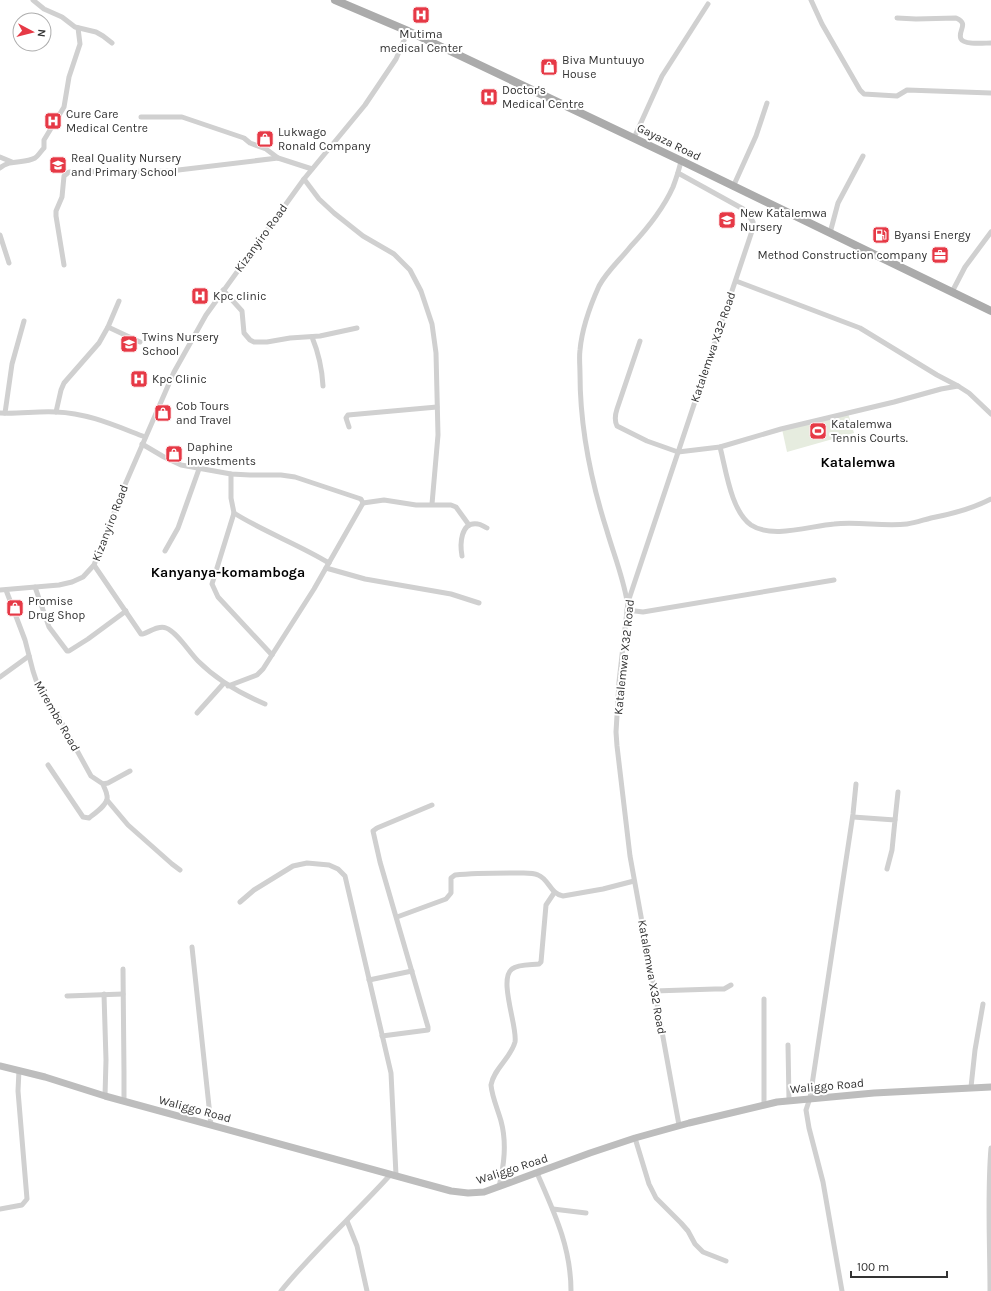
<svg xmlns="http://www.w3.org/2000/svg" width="991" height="1291" font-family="Karla,sans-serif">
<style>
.green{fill:#e6ecdf}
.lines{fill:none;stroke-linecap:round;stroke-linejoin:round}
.street{stroke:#d0d0d0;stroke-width:5}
.secondary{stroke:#bdbdbd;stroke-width:7}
.primary{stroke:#ababab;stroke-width:8}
.labels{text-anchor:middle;stroke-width:4;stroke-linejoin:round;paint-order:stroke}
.poi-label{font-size:12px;fill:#333;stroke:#fff;text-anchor:start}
.street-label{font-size:12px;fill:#333;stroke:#fff}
.quarter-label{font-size:14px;font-weight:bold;fill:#000;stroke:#fff}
</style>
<rect width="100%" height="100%" fill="#fff"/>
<polygon class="green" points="848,413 854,433 787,452 782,429"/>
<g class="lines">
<g class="street">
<polyline points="33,0 44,9 62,17 75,27 96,32 103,36 112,43"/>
<polyline points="811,0 822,24 860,90 864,94 897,96 907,90 991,93"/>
<path d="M897 18 916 19 956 18C970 24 957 31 961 39 964 45 984 43 991 43"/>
<polyline points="141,117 182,117 244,138 250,143 266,149 278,158"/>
<polyline points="634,138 662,76 708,4"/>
<polyline points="0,157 12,162"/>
<path d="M0 168C10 159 24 164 35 158 38 156 41 151 44 148V140L64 107 69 77 80 44 78 28"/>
<polyline points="678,173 745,210 753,222 753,228 628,602 619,682 616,732 617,746 630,856 679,1125"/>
<polyline points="304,179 319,199 334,213 363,236 394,254 410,270 421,291 432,324 436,353 438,435 432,504"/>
<polyline points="733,187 756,136 767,103"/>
<polyline points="830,233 838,203 863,156"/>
<polyline points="0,235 9,263"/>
<polyline points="64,265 56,216 56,211 62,197 64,176 69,172 170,171 278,158 312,169"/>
<polyline points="736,281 860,328 937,375 958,386"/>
<polyline points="223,290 242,311 244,333 250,340 254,342 267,342 290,338 320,336 357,328"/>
<polyline points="952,292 965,267 991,232"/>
<polyline points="108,327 140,342"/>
<path d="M312 337C319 354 322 367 323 386"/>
<path d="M640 341 617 409C615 415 614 420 617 426L647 441 678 452 720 447 781 429 894 402 941 389 958 386 969 393 991 414"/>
<polyline points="56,412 61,390 64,383 99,343 108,327 119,301"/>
<path d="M0 413C19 414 37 411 56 412 88 413 116 426 145 437"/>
<polyline points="5,413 12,364 24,321"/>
<polyline points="349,427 346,418 348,415 437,407"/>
<polyline points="142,444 164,457 181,465 231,474 250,475 281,475 295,477 361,499 363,503"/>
<path d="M720 447C726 470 731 511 751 525 772 539 810 526 834 524 858 521 883 527 907 524 915 523 923 520 931 518 952 514 972 509 991 499"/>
<polyline points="231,474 231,498 234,513 212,584 218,597 272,655"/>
<polyline points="363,503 384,500 416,505 451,505 456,507 469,525"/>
<path d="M234 513C264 532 298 544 329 563"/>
<polyline points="165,551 178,528 199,469"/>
<path d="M462 556C460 545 460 521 478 524 481 524 484 527 487 528"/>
<path d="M94 565 141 634H143C149 632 159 625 166 628 177 632 189 652 198 661 217 680 239 693 265 704"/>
<polyline points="326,568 365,579 451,594 479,603"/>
<polyline points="35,587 49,627 67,651 69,651 88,639 126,611"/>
<polyline points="0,590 59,585 72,582 83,577 94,565 124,487 174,372 206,315 304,179 365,105 396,59 408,31"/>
<polyline points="6,590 25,640 33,671 38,686 58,716 91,776 103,784 108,783 130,771"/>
<path d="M627 601C623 577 614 555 607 531 591 481 580 427 580 374 580 366 579 358 580 350 582 328 590 306 599 286 607 271 620 260 631 246 646 230 664 207 673 187 676 179 679 170 681 161"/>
<polyline points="627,610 643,612 834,580"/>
<polyline points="0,677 29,656"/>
<polyline points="228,686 257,675 263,669 314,589 363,503"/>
<polyline points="197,713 224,683"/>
<path d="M48 765 83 817 89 818C95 813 109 804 107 796 107 792 104 788 103 784"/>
<polyline points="107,800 128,825 172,864 180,870"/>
<polyline points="853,817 895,820 892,850 887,869"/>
<polyline points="895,820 898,792"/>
<polyline points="240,902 254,890 293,866 307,863 329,865 338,869 345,876 391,1073 396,1175"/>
<path d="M397 917 446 899 451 893V878L455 875C475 873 496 873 517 873 523 873 532 872 538 875 549 879 550 894 563 896L603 889 634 881"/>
<polyline points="192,947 211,1125"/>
<polyline points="123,969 124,1073 124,1101"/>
<polyline points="369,980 412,971"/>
<polyline points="654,991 715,989 724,989 731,985"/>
<polyline points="104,994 106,1060 105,1096"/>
<polyline points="67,996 123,994"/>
<polyline points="764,999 764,1104"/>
<polyline points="382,1036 428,1030 428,1027 380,862 373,831 377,828 432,805"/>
<polyline points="788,1045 789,1100"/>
<polyline points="971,1087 975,1050 983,1004"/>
<polyline points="635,1138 649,1184 656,1198 681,1223 688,1231 695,1244 703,1252 726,1261"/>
<path d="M537 1173C554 1212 571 1247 571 1291"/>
<path d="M499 1187C504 1165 507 1143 501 1121 498 1110 492 1097 491 1085 494 1068 511 1058 515 1042 518 1028 498 979 512 969 518 964 532 965 539 964L541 962 546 905 554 893"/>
<polyline points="0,1209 22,1205 27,1199 18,1091 19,1070"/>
<polyline points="553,1209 586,1213"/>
<polyline points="347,1221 357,1246 367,1291"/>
<path d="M281 1291C315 1249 355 1214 391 1174"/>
<polyline points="842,1291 823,1182 809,1128 806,1110 810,1098 853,814 856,784"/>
<path d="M990 1291C990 1243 987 1196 991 1148"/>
</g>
<polyline class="secondary" points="0,1066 45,1077 105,1096 451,1191 468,1193 484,1192 590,1153 635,1138 689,1123 777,1102 874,1093 991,1087"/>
<polyline class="primary" points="335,0 408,31 686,163 991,311"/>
</g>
<defs>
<symbol id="hospital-square" viewBox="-11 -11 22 22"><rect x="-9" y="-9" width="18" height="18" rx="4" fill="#e63946" stroke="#fff"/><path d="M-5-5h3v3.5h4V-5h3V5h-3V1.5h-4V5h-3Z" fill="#fff"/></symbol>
<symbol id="shop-square" viewBox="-11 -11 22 22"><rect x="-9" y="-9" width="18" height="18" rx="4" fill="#e63946" stroke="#fff"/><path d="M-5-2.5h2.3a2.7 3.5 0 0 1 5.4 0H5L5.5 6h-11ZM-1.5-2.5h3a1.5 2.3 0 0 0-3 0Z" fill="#fff"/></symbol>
<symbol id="school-square" viewBox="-11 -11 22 22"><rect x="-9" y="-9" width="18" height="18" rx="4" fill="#e63946" stroke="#fff"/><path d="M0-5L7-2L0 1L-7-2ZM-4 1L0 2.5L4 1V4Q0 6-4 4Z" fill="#fff"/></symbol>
<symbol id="fuel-square" viewBox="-11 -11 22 22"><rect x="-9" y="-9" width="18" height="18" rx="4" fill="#e63946" stroke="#fff"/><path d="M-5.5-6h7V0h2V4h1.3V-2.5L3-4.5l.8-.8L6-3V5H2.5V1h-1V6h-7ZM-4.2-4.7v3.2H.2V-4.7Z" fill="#fff"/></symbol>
<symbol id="office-square" viewBox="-11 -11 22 22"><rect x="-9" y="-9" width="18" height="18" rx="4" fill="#e63946" stroke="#fff"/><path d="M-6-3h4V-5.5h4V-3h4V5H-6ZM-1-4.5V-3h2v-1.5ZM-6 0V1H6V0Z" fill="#fff"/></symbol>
<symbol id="stadium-square" viewBox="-11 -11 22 22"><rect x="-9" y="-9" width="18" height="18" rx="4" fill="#e63946" stroke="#fff"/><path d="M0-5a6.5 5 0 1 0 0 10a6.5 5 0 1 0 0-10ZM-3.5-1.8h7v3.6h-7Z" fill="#fff"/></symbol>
</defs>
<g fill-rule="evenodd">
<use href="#hospital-square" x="411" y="5" width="20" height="20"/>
<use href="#shop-square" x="539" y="57" width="20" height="20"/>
<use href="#hospital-square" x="479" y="87" width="20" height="20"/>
<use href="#hospital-square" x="43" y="111" width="20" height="20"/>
<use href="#shop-square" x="255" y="129" width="20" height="20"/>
<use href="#school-square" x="48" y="155" width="20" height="20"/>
<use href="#school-square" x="717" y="210" width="20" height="20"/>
<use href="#fuel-square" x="871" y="225" width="20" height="20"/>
<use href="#office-square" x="930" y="245" width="20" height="20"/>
<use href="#hospital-square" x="190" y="286" width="20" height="20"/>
<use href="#school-square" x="119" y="334" width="20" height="20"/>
<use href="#hospital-square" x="129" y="369" width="20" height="20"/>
<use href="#shop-square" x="153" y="403" width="20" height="20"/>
<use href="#stadium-square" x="808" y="421" width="20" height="20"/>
<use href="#shop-square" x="164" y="444" width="20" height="20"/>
<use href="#shop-square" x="5" y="598" width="20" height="20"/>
</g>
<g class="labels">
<g class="poi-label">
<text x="421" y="38" text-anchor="middle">Mutima<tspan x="421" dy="14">medical Center</tspan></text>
<text x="562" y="64">Biva Muntuuyo<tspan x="562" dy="14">House</tspan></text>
<text x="502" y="94">Doctor's<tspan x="502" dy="14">Medical Centre</tspan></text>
<text x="66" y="118">Cure Care<tspan x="66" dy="14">Medical Centre</tspan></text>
<text x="278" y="136">Lukwago<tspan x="278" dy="14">Ronald Company</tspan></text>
<text x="71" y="162">Real Quality Nursery<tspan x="71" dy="14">and Primary School</tspan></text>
<text x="740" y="217">New Katalemwa<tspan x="740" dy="14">Nursery</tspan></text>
<text x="894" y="239">Byansi Energy</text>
<text x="927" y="259" text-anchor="end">Method Construction company</text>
<text x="213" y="300">Kpc clinic</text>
<text x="142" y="341">Twins Nursery<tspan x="142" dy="14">School</tspan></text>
<text x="152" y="383">Kpc Clinic</text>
<text x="176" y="410">Cob Tours<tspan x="176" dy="14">and Travel</tspan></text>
<text x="831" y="428">Katalemwa<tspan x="831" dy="14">Tennis Courts.</tspan></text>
<text x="187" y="451">Daphine<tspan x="187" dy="14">Investments</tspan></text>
<text x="28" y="605">Promise<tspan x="28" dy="14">Drug Shop</tspan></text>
</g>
<g class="street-label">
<text transform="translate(669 142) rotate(26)" y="4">Gayaza Road</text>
<text transform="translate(261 238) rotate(-54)" y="4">Kizanyiro Road</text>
<text transform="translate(713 347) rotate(-71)" y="4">Katalemwa X32 Road</text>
<text transform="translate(110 523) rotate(-69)" y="4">Kizanyiro Road</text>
<text transform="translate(624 657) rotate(-84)" y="4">Katalemwa X32 Road</text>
<text transform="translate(57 716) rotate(60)" y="4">Mirembe Road</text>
<text transform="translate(652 977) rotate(80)" y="4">Katalemwa X32 Road</text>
<text transform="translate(827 1086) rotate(-5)" y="4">Waliggo Road</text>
<text transform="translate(195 1109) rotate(15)" y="4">Waliggo Road</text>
<text transform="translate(512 1169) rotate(-18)" y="4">Waliggo Road</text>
</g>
<g class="quarter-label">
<text x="858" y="467">Katalemwa</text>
<text x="228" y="577">Kanyanya-komamboga</text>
</g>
</g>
<g transform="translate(32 32) rotate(97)"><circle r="19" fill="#ffffff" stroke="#adadad"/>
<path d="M0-3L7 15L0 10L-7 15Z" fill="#e63946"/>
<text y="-6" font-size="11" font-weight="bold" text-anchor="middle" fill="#333333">N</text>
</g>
<path d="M851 1271v6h96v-6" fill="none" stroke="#333333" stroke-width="2"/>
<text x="857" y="1271" font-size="12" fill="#333333" stroke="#ffffff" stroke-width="3" paint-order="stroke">100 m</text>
</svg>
